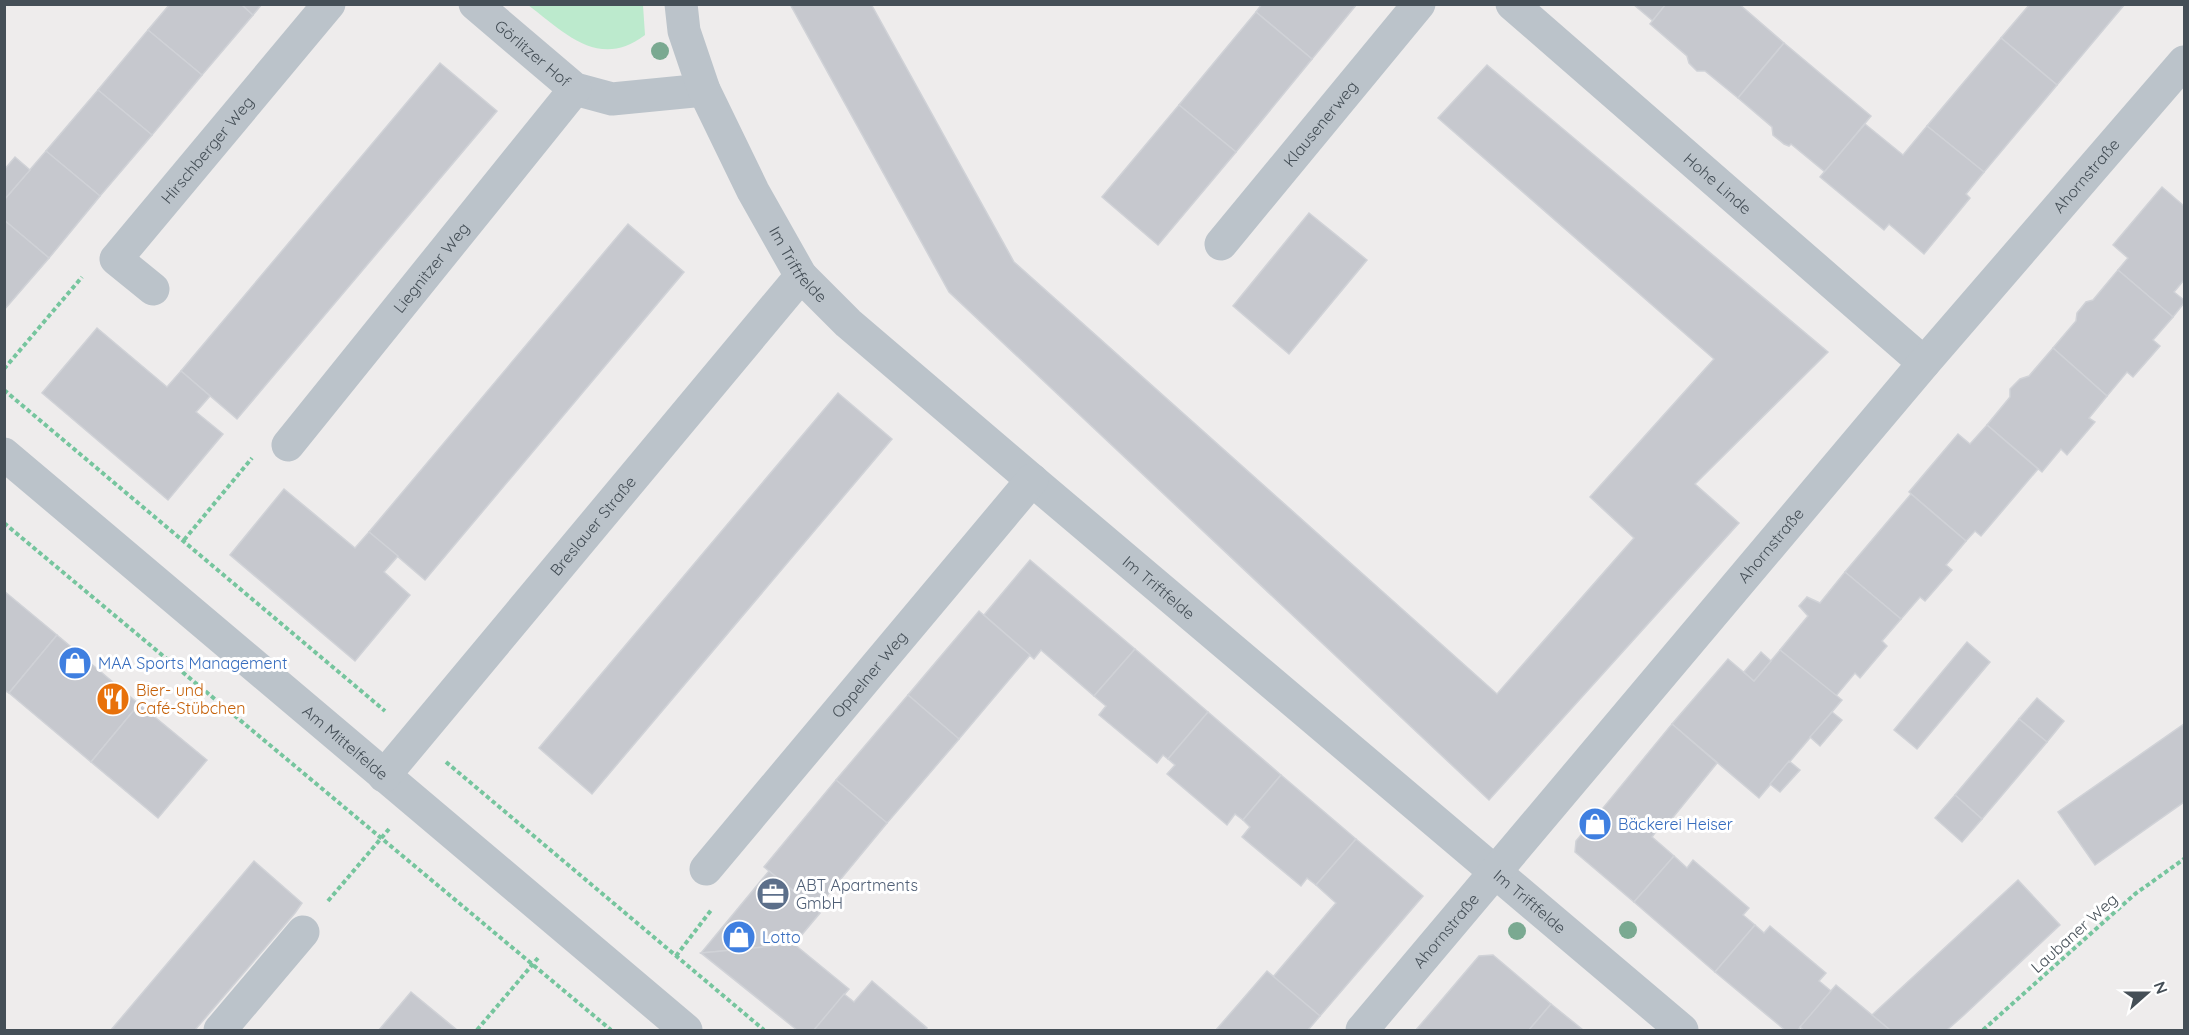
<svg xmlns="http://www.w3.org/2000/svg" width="2189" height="1035" font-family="Quicksand,sans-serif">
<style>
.green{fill:#bceacd}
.building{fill:#c6c8ce;stroke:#d0d2d7;stroke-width:1.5}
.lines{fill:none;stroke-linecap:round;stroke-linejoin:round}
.path{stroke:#76c59e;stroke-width:4;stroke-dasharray:4.5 3;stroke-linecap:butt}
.minor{stroke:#bbc3ca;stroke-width:33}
.tree{fill:#7aa991}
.labels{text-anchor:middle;stroke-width:6;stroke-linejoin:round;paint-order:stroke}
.street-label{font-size:16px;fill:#454f57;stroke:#fff}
.shop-label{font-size:16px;fill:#366cbe;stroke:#fff;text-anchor:start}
.food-label{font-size:16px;fill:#c56008;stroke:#fff;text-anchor:start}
.service-label{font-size:16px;fill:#4e5e75;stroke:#fff;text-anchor:start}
</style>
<rect width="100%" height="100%" fill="#eeecec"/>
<path class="green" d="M528 5H643L645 35C599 70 565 33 528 5Z"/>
<g class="building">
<polygon points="170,4 241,4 253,15 202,75 148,30"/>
<polygon points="241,4 262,4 253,15"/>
<polygon points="790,4 871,4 1014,262 1497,694 1634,538 1590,497 1714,359 1438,118 1487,65 1828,352 1695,484 1739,523 1489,800 949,292"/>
<polygon points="1262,4 1357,4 1312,59 1256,12"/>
<polygon points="1633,4 1666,4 1653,21"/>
<polygon points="1666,4 1739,4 1784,43 1738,98 1705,71 1697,71 1689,63 1687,56 1650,24"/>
<polygon points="2030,4 2125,4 2057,85 2001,38"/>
<polygon points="1256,12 1312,59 1236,152 1179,105"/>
<polygon points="148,30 202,75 152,135 98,90"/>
<polygon points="2001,38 2057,85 1984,172 1927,126"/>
<polygon points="1784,43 1871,116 1825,172 1791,144 1789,146 1784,144 1773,135 1772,127 1738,98"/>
<polygon points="440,63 497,111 237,419 181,371"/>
<polygon points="98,90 152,135 100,196 46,151"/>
<polygon points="1179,105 1236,152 1158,245 1102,197"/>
<polygon points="1865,124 1903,155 1927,126 1984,172 1966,194 1970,198 1924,254 1889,224 1884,230 1820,177"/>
<polygon points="46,151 100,196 49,258 4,220 4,200"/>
<polygon points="15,157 30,170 4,200 4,170"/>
<polygon points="2162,187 2184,206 2184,280 2174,292 2184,300 2184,303 2173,317 2118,270 2128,258 2113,245"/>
<polygon points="1309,213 1367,260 1289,354 1233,306"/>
<polygon points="4,220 49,258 4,310"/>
<polygon points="628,224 684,272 425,580 369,532"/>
<polygon points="2118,270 2173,317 2153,340 2160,346 2133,377 2127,372 2107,396 2053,348 2076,321 2077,313 2086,302 2093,300"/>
<polygon points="97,328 167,387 181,371 210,396 196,412 223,434 168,500 42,393"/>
<polygon points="2053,348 2107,396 2089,418 2095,422 2067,455 2061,449 2042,472 1987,425 2010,397 2010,389 2020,379 2029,376"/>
<polygon points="838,393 892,439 592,794 539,748"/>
<polygon points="1987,425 2038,469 1981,536 1975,531 1966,541 1909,492 1958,434 1970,444"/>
<polygon points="284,489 355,548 369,532 398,556 384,572 410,595 355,661 230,555"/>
<polygon points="1911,494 1966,541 1946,565 1952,570 1925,601 1920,597 1901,619 1845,572"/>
<polygon points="1030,560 1135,649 1094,696 1041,650 1034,659 984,615"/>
<polygon points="1845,572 1901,619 1882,641 1887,646 1860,678 1855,673 1835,697 1780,650 1808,616 1799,606 1807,597 1820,603"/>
<polygon points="4,591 57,635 9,693 4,690"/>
<polygon points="979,611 1030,655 959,739 908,695"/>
<polygon points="57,635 139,704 91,762 9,693"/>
<polygon points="1967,642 1990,662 1917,749 1894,730"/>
<polygon points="1135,649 1208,712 1168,759 1163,755 1157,763 1099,715 1106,706 1094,696"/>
<polygon points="1780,650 1842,700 1759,798 1672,724 1728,659 1754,681"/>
<polygon points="1761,652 1771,661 1754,681 1744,672"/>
<polygon points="908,695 959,739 887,823 836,780"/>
<polygon points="2037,698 2064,721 2047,742 2019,719"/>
<polygon points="139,704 207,760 158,818 91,762"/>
<polygon points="1208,712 1281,775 1243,820 1235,814 1227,825 1167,774 1175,765 1168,759"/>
<polygon points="1832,712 1842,720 1820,746 1810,737"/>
<polygon points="2019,719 2047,742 1982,819 1955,795"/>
<polygon points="1672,724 1717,763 1666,826 1662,823 1652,837 1674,856 1634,902 1575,852 1576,841"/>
<polygon points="2184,724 2184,802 2095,865 2058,812"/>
<polygon points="1789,761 1800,770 1780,792 1770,784"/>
<polygon points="1281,775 1356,839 1316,885 1307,878 1301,886 1242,837 1250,827 1243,820"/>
<polygon points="836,780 887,823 816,909 764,867"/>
<polygon points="1955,795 1982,819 1962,842 1935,818"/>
<polygon points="1356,839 1423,896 1320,1016 1273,977 1336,903 1316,885"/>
<polygon points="1674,856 1687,868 1693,860 1749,908 1743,915 1755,925 1715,972 1634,902"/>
<polygon points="254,861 302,903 295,913 195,1030 111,1030"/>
<polygon points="769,871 820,913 794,944 701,953"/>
<polygon points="2018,880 2060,925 1964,1015 1947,1030 1890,1030 1872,1015"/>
<polygon points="1755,925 1764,933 1770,926 1826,973 1819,981 1831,991 1798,1030 1785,1030 1715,972"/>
<polygon points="794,944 849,989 814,1030 797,1030 701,953"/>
<polygon points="1493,955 1551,1004 1529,1030 1416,1030 1479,956"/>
<polygon points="1267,971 1320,1016 1308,1030 1216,1030"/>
<polygon points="872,981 927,1028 924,1030 814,1030 844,994 854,1002"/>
<polygon points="1836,985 1890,1030 1804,1030 1800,1027"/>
<polygon points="411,992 457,1030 379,1030"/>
<polygon points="1551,1004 1583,1030 1529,1030"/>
</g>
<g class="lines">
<g class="path">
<polyline points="4,369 82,277"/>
<polyline points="4,390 385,711"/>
<polyline points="4,523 611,1030"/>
<polyline points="184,540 252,458"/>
<polyline points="446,762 764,1030"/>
<polyline points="328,901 389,829"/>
<polyline points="676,956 712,909"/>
<polyline points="477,1030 538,958"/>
<polyline points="1983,1030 2135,894 2184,859"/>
</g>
<g class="minor">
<path id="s1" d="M475 4 575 89 612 99 704 90"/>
<path id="s2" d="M681 4 684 31 704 90 753 191 801 276 848 323 1039 486 1682 1030"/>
<path id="s3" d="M1512 4 1924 363"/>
<path id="s4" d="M1221 244 1419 4"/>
<path id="s5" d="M153 289 116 259 329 4"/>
<path id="s6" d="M288 445 575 89"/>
<path id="s7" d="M4 454 686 1030"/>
<path id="s8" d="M384 776 801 276"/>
<path id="s9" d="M706 869 1032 480"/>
<polyline points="220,1030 303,932"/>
<path id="s10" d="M1362 1030 1924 363 2184 62"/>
</g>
</g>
<g class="tree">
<circle cx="660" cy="51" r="9"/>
<circle cx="1628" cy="930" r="9"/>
<circle cx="1517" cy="931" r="9"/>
</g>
<defs>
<symbol id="shop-disc" viewBox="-11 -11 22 22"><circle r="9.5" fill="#3f7fe0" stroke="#fff"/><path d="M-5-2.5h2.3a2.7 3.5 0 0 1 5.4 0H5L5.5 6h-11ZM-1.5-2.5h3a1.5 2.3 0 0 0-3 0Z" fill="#fff"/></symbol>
<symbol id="restaurant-disc" viewBox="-11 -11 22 22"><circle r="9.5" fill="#e8710a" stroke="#fff"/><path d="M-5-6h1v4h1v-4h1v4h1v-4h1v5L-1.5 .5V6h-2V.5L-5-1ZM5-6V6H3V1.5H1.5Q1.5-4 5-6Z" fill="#fff"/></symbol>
<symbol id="office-disc" viewBox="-11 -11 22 22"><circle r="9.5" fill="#5c6f8a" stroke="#fff"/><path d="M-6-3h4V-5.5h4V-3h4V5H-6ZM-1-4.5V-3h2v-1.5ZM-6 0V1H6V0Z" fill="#fff"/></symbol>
</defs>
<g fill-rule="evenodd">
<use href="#shop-disc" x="56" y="644" width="38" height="38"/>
<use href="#restaurant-disc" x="94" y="680" width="38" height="38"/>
<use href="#shop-disc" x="1576" y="805" width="38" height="38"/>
<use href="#office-disc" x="754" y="875" width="38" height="38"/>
<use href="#shop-disc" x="720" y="918" width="38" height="38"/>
</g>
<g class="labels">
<g class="street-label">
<text dy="6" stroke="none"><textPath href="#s1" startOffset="76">Görlitzer Hof</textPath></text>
<text dy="6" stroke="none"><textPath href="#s4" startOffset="156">Klausenerweg</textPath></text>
<text dy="6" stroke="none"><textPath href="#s5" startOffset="190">Hirschberger Weg</textPath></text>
<text dy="6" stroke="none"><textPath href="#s10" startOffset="1120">Ahornstraße</textPath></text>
<text dy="6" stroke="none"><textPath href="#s3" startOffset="273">Hohe Linde</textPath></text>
<text dy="6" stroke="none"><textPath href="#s2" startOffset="288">Im Triftfelde</textPath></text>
<text dy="6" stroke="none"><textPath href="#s6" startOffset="228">Liegnitzer Weg</textPath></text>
<text dy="6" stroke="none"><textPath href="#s8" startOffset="326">Breslauer Straße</textPath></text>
<text dy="6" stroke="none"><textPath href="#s10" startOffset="634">Ahornstraße</textPath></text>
<text dy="6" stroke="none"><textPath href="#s2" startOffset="774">Im Triftfelde</textPath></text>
<text dy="6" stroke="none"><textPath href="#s9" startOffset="254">Oppelner Weg</textPath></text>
<text dy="6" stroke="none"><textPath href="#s7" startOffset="447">Am Mittelfelde</textPath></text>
<text dy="6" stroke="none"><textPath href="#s2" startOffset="1260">Im Triftfelde</textPath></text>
<text dy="6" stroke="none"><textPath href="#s10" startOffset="130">Ahornstraße</textPath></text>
<text transform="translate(2074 933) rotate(-42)" y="6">Laubaner Weg</text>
</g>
<g class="shop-label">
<text x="98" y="669">MAA Sports Management</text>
<text x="1618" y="830">Bäckerei Heiser</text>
<text x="762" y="943">Lotto</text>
</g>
<g class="food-label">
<text x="136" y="696">Bier- und<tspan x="136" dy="18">Café-Stübchen</tspan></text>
</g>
<g class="service-label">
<text x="796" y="891">ABT Apartments<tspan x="796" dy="18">GmbH</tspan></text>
</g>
</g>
<rect width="2189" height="1035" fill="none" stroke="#454f57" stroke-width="12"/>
<g transform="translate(2147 993) rotate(69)" stroke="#ffffff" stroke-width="4.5" paint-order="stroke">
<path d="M0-4.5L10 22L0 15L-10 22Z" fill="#454f57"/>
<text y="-9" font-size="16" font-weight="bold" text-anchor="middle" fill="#454f57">N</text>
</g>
</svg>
